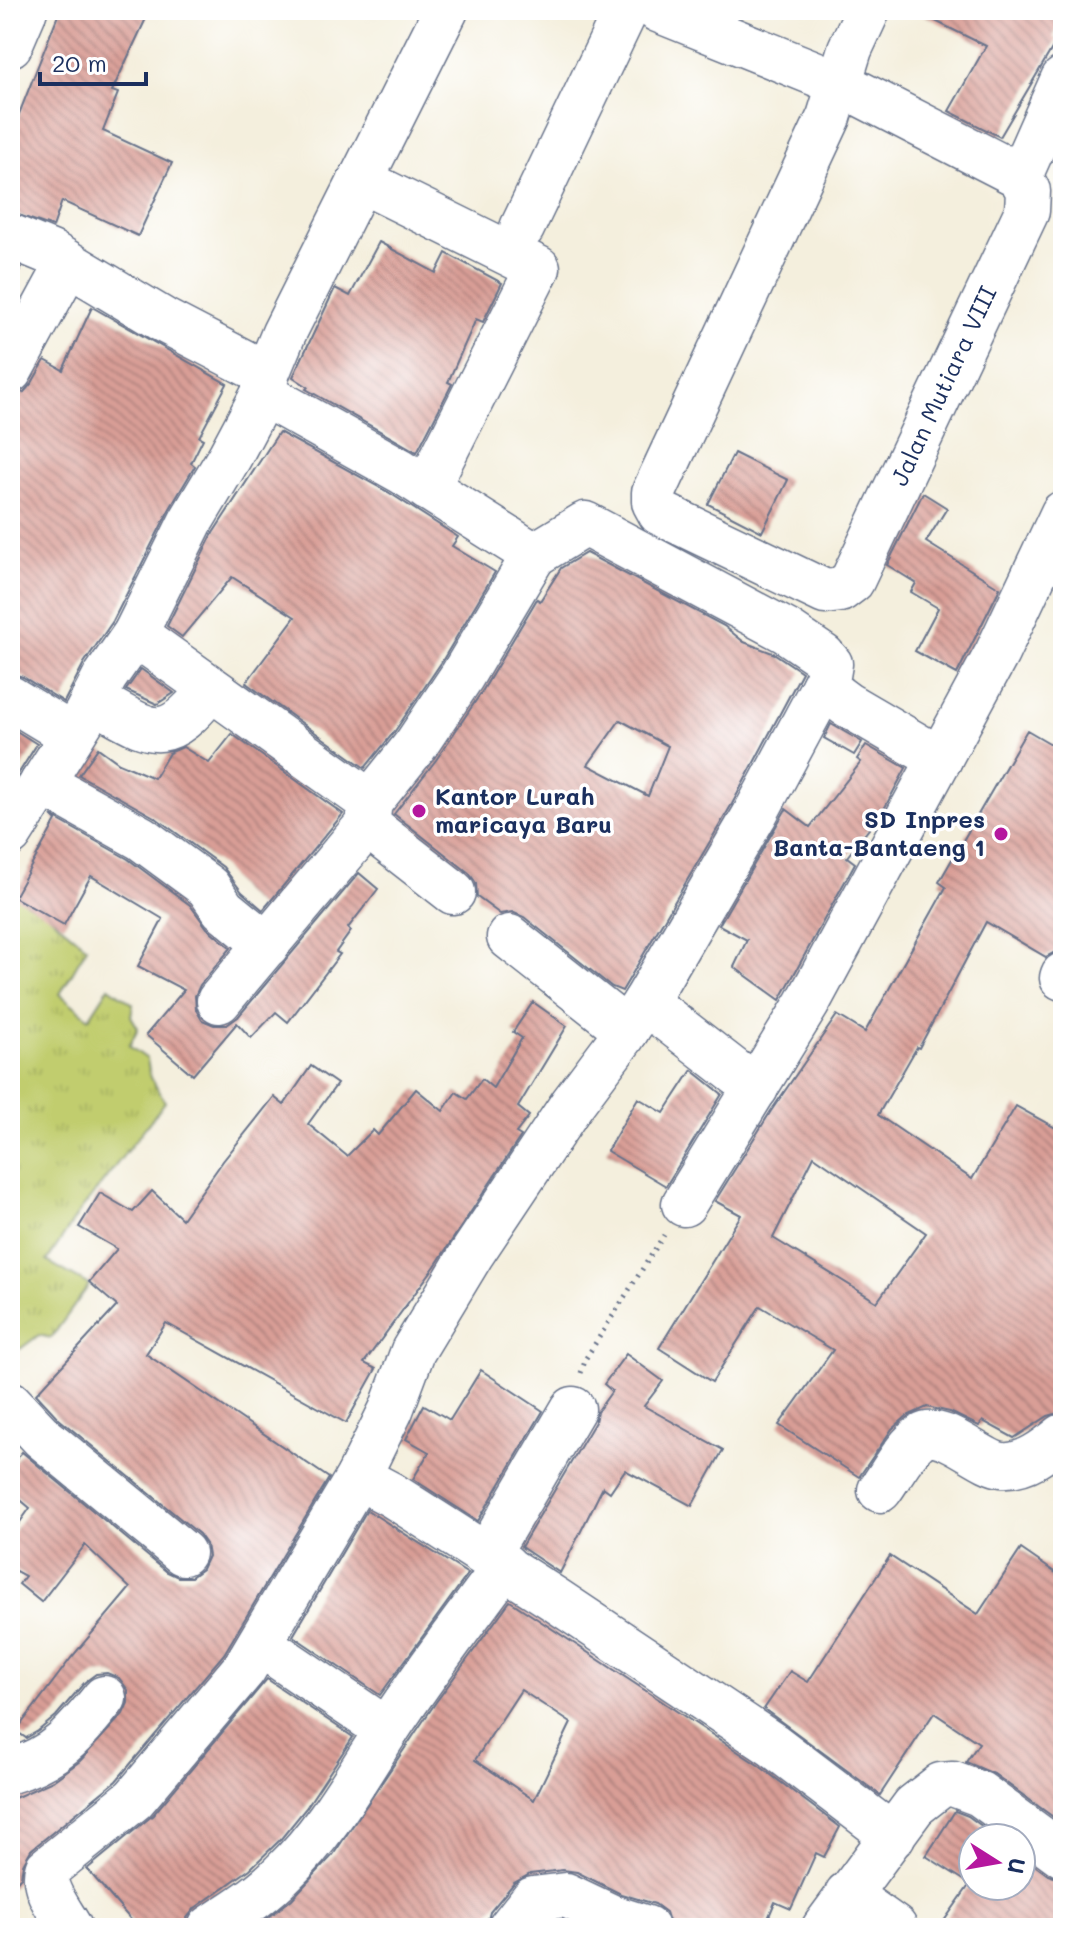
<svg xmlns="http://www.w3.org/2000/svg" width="1073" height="1938" font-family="Mali,sans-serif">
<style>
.grass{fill:url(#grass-tufts);stroke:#6e7e66;stroke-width:2}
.building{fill:url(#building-back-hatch);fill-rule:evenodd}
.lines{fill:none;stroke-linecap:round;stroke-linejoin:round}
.minor-casing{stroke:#67728a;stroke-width:47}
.path{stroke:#67728a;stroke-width:5;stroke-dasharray:2 6;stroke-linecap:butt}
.minor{stroke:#fff;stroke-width:44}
.poi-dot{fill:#b5179e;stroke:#fff;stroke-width:3}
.labels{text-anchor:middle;stroke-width:7;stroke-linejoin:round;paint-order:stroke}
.street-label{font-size:24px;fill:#1b2f5e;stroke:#fff}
.poi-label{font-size:24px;font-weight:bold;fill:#1b2f5e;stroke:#fff;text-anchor:start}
</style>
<defs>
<pattern id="grass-tufts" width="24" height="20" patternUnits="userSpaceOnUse" patternTransform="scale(2)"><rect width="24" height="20" fill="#c1cd6e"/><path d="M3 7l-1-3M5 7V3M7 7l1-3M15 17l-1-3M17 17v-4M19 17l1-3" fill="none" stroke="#a5b062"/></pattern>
<pattern id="building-back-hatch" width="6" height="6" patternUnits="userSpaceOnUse" patternTransform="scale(2)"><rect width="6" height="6" fill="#d99e96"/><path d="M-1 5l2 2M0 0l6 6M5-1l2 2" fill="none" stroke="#af817e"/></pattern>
</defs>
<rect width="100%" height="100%" fill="#fff"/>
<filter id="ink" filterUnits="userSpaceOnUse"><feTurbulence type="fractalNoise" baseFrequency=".0125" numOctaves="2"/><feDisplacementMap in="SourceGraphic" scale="16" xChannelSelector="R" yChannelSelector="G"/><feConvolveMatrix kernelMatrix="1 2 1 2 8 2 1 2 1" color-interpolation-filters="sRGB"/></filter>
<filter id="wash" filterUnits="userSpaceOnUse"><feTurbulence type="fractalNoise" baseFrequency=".006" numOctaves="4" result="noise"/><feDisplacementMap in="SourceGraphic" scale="32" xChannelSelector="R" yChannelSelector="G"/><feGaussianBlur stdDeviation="1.8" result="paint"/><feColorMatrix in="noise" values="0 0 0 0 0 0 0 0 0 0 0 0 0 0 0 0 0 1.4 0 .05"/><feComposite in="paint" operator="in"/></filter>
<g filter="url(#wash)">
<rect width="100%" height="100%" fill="#f4efdd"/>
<polygon class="grass" points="10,892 34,903 87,947 60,994 89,1018 109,987 133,1004 131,1016 138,1028 129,1046 147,1059 150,1076 165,1102 78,1214 47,1261 89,1285 51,1338 39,1335 20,1349 10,1342"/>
<g id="blocks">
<g class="building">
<polygon points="60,10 150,10 112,91 118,93 103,131 172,163 138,236 62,201 53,227 10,212 10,137"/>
<polygon points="913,10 1063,10 1063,19 1053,37 1057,40 1000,137 949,111 986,46"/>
<polygon points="379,242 436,273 446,253 502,283 483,322 476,319 448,382 452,384 417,452 306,389 308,387 293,377 335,288 350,296"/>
<polygon points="10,263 21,268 10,288"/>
<polygon points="92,307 227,384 199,437 203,439 191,463 195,466 169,510 113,621 84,663 64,702 23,677 10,673 10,409 17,394 24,392 32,383 45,360 63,370"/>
<polygon points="279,432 388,492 458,537 452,546 495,572 441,663 395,731 365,768 246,683 295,617 232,577 182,637 167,626 213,533"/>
<polygon points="734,453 788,480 762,532 708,504"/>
<polygon points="923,493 947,508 926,542 1000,588 957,674 915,651 938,608 911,592 916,583 887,565"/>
<path d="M586 553 724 626 744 642 775 654 802 672 732 804 622 991 612 987 524 917 512 912 500 914 477 897 476 883 469 873 394 814 436 760 483 690 537 599 540 601 561 568ZM620 720 668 746 648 796 588 765Z"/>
<polygon points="141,669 174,693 157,704 126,690"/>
<polygon points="831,724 862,742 854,755 824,738"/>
<polygon points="10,727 37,744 10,787"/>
<path d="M1027 730 1063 751V943L1059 950 1046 957 986 922 919 1048 917 1047 878 1115 972 1179 1016 1106 1063 1132V1412L1048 1416 1014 1438 983 1421 979 1426 950 1412 927 1407 907 1416 892 1429 859 1477 779 1425 833 1350 760 1306 712 1382 659 1348 741 1215 715 1201 771 1111 837 1015 865 1032 946 887 939 882ZM814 1156 926 1233 877 1302 773 1238Z"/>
<polygon points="232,734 343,814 263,910 242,892 223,867 156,818 79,775 98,748 119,763 154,778 169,753 183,747 209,763"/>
<polygon points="866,745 906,768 883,811 847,857 855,863 780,1000 734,967 747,940 719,925 786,809 810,827 861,762 857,759"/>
<polygon points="51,816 128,859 190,905 207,928 231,948 200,985 195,996 196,1010 202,1020 214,1025 227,1025 238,1017 359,873 378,889 348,928 351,931 336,952 340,954 288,1022 276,1012 251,1038 237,1023 193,1075 146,1035 184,990 138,966 163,919 91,876 64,925 14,897 56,821"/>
<polygon points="533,1002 567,1026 518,1107 529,1116 516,1133 521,1136 435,1266 364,1363 376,1369 346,1423 166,1323 146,1354 329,1478 224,1654 116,1781 31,1850 23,1864 21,1877 10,1889 10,1800 53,1781 80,1761 123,1714 128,1703 128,1690 119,1678 107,1673 96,1674 85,1682 56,1716 38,1731 26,1738 16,1731 71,1658 130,1588 85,1545 41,1602 19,1584 25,1576 10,1568 10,1536 30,1508 10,1491 10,1467 22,1452 167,1572 178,1577 191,1577 202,1569 208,1556 206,1544 199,1534 59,1419 36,1394 117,1306 89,1282 117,1249 79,1227 100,1193 133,1212 152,1191 182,1219 223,1161 274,1097 284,1105 311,1066 337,1084 308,1124 347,1156 373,1130 378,1135 416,1089 443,1111 456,1092 467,1099 482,1079 493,1088 522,1038 513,1032"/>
<polygon points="692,1070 722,1094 666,1186 607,1151 638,1098 664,1113"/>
<polygon points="626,1354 663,1381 644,1406 723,1450 692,1506 625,1470 610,1492 603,1487 560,1573 521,1547 595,1422 597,1412 612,1391 604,1384"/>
<polygon points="481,1370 543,1411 478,1521 413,1479 429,1452 406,1439 424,1405 450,1420"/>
<polygon points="367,1510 468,1574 380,1695 293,1636"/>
<polygon points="1021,1549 1063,1578 1063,1824 994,1774 966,1762 979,1743 934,1713 880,1795 764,1709 790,1671 808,1682 890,1556 978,1614"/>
<path d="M510 1601 758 1765 840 1827 824 1857 816 1853 791 1909 775 1902 764 1928H671L666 1912 655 1904 621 1894 577 1872 563 1870 530 1874 514 1883 490 1912 486 1928H255L292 1899 333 1855 436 1702ZM521 1690 571 1723 534 1800 475 1760Z"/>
<polygon points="267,1679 353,1737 306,1808 280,1840 250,1869 195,1908 187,1918 185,1928 138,1928 87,1869 153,1815"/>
<polygon points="955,1811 968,1816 998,1838 973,1838 973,1886 1021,1886 1021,1855 1048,1875 1063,1880 1063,1928 939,1928 970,1884 926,1856"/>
<polygon points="562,1921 577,1928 542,1928 546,1923"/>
</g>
</g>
</g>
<g filter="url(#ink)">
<use href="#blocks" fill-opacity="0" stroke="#67728a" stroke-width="2"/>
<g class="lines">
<defs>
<g id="minor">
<polyline points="658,10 839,83 1020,176"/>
<polyline points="868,10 850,49 829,117 654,492 654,502 660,513 825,592 840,590 852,581 1027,211 1028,191 1020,176"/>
<polyline points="10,45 25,10"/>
<polyline points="1020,176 1063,79"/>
<polyline points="360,180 538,268 427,488"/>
<polyline points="522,228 626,10"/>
<polyline points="10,236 51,253 163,320 267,374 263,394 401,471 534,555 585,524 786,631 823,656 830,664 828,676 823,687 846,704 940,759"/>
<polyline points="10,371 68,264"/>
<polyline points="267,374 284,333 446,10"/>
<polyline points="135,634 370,802"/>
<polyline points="10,698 71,735"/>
<path d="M93 700C152 732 162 749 210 690"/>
<polyline points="42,783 141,838 208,887 223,909 267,945"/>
<polyline points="367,825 453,892"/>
<polyline points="10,834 86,714 105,677 135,634 191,521 230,456 263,394"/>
<polyline points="509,937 627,1030"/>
<polyline points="1062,978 1063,975"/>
<polyline points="219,1001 367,825 370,802 415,746 462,676 534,555"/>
<polyline points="645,1002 754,816 823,687"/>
<polyline points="684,1204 807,1004 997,653 1063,513"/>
<polyline points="10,1403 42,1437 183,1553"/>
<polyline points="358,1477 392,1495 556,1600 773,1745 893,1836"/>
<path d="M880 1490C892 1474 905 1447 922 1436 943 1424 981 1463 1002 1465 1025 1467 1047 1449 1063 1436"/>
<polyline points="487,1555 573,1409"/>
<polyline points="260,1644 387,1730"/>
<path d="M10 1771C56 1758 75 1734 104 1698"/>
<polyline points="847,1894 895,1928"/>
<path d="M70 1928C61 1912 41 1888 47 1869L134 1799 244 1669 358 1477 391 1410 413 1351 471 1255 572 1104 623 1036 645 1002 756 1088"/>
<path d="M210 1928C235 1911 262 1895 283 1873 326 1832 355 1779 387 1730 424 1673 465 1620 505 1566"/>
<polyline points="510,1928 533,1899 566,1895 612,1917 647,1928"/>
<polyline points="824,1928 914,1806 941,1785 953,1784 980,1794 1063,1855"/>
</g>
</defs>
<use href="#minor" class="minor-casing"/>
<polyline class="path" points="581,1373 586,1358 664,1235"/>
<use href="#minor" class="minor"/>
</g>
</g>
<g class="poi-dot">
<circle cx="419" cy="811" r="8"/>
<circle cx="1001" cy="834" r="8"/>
</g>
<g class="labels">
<g class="street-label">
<text transform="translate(944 386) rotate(-65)" y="8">Jalan Mutiara VIII</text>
</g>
<g class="poi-label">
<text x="435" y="805">Kantor Lurah<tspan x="435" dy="28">maricaya Baru</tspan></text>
<text x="985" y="828" text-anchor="end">SD Inpres<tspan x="985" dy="28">Banta-Bantaeng 1</tspan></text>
</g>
</g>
<rect width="1073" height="1938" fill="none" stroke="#fff" stroke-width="40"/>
<g transform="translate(997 1862) rotate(101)"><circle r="38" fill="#ffffff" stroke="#a4acbf" stroke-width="2"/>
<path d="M0-6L14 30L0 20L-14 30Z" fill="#b5179e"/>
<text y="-12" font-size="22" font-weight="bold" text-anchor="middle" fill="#1b2f5e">U</text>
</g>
<path d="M40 72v12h106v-12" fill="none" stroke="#1b2f5e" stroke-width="4"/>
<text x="52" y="72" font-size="24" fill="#1b2f5e" stroke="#ffffff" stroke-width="6" paint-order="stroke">20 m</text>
</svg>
